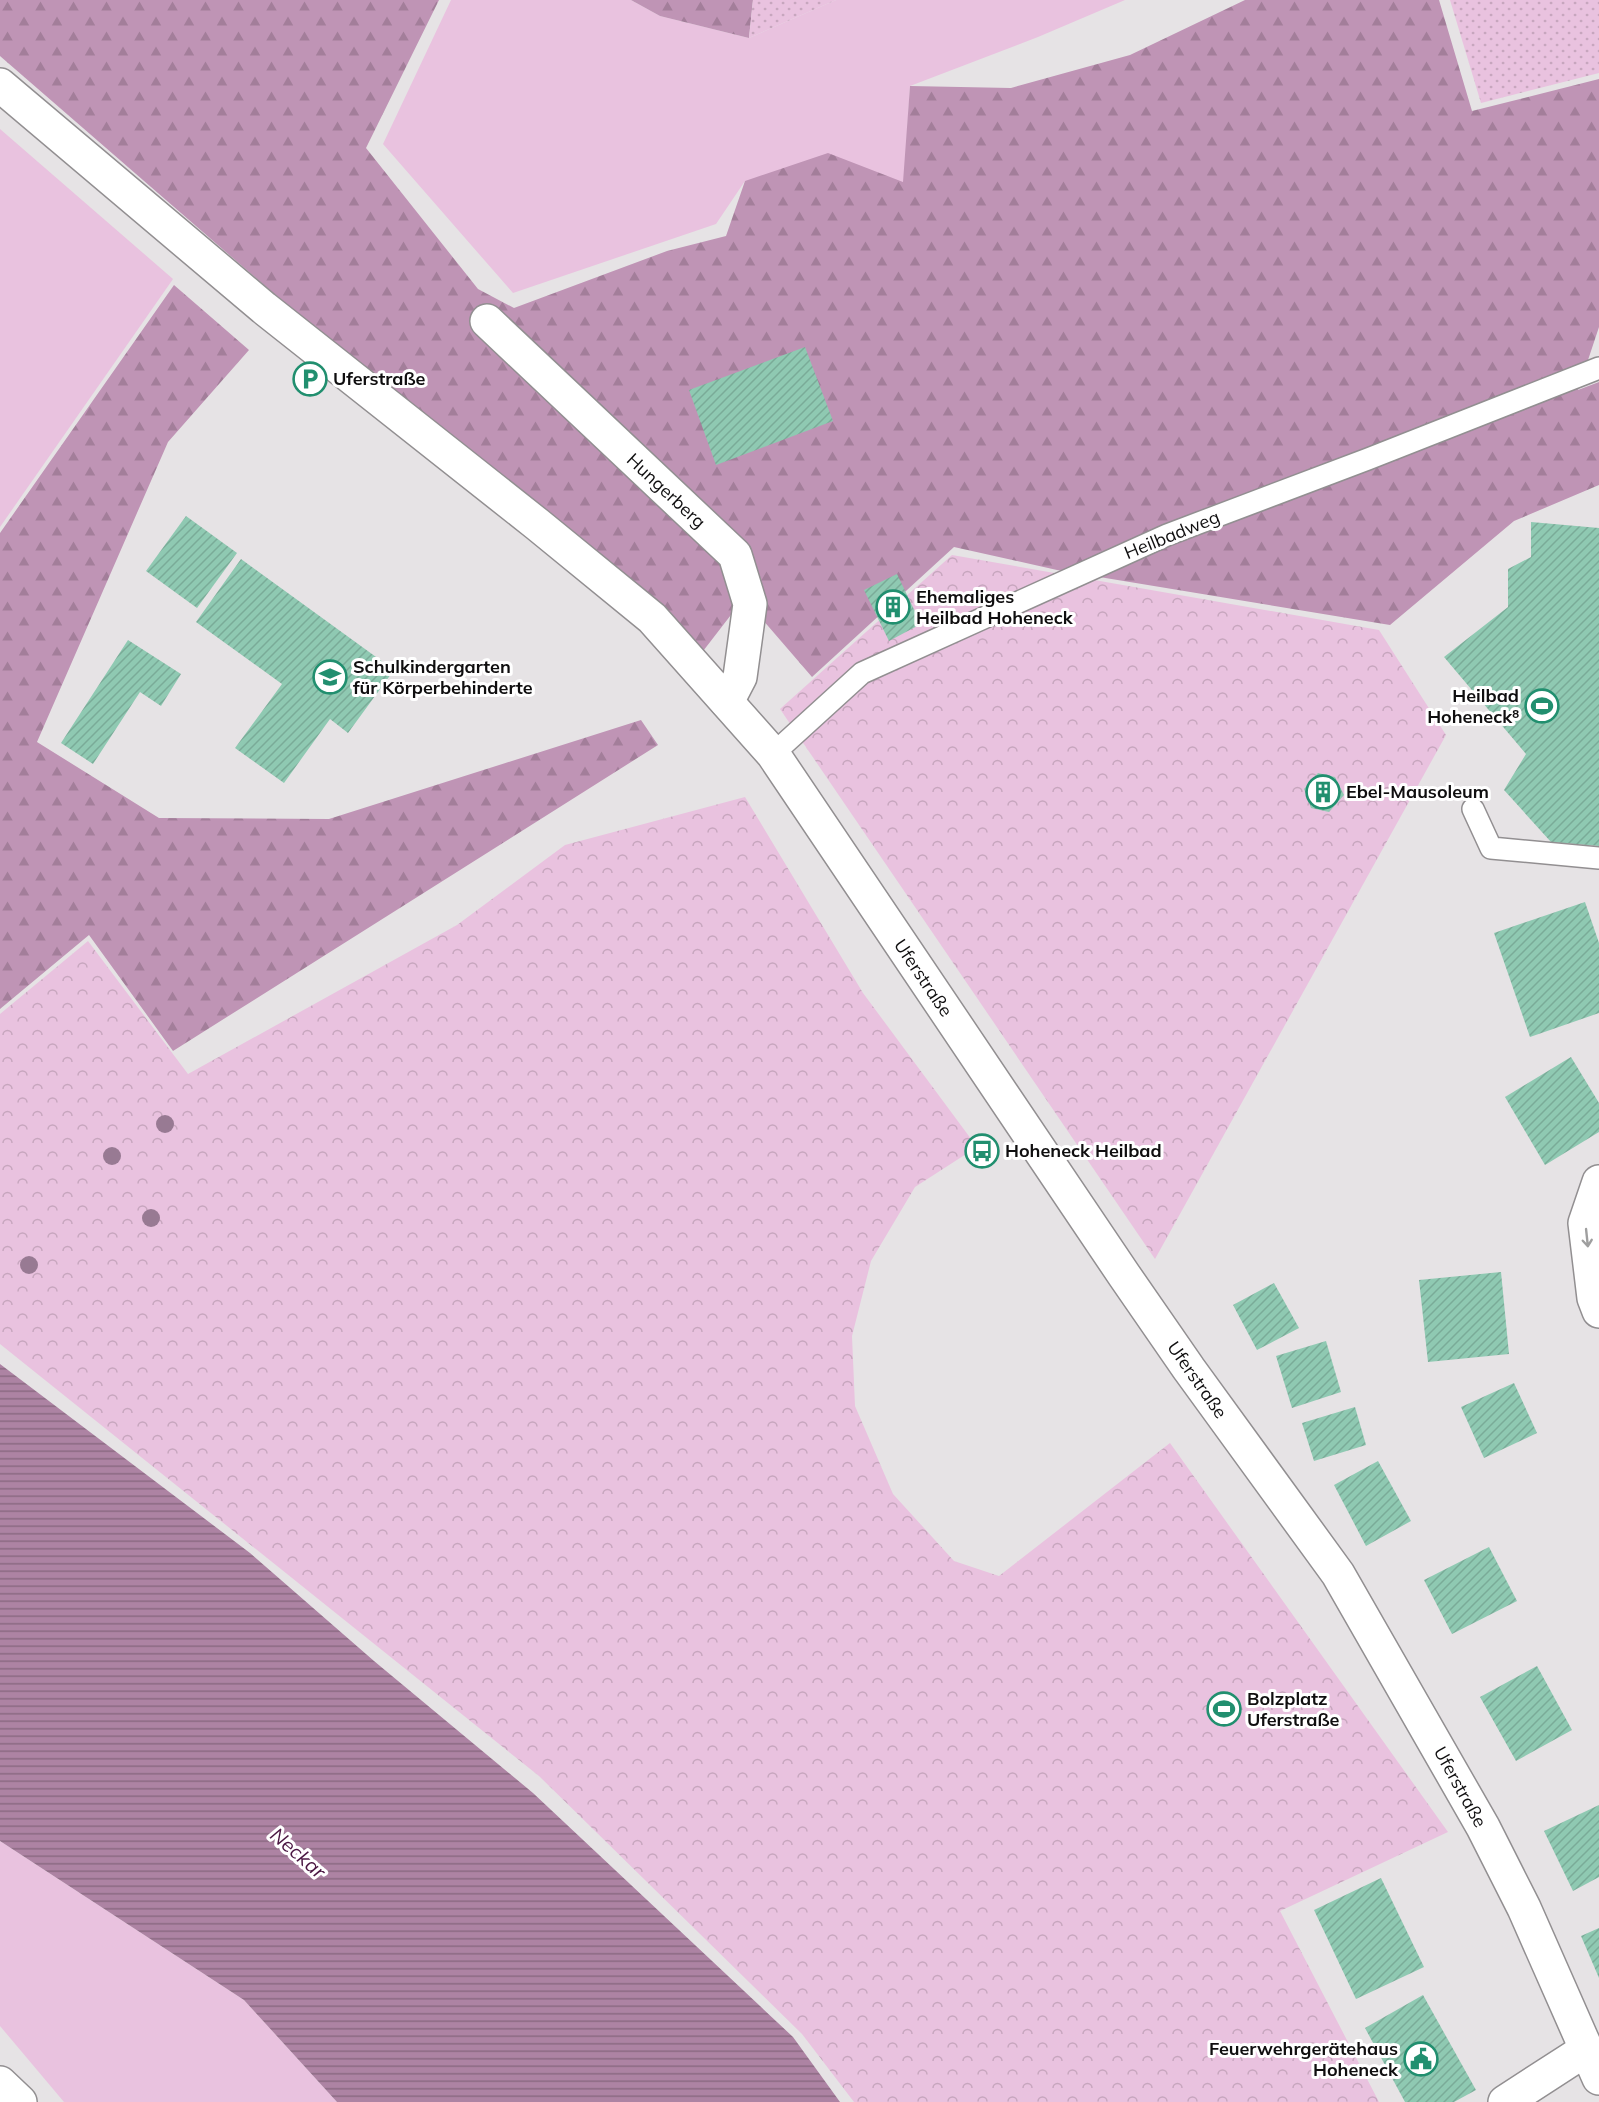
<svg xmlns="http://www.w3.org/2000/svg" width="1599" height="2102" font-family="Mulish,sans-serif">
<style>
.grass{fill:#e9c2df}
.forest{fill:url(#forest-firs)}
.park{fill:url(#park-crowns)}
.garden{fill:url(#garden-dots)}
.water{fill:url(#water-rules)}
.building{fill:url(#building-hatch)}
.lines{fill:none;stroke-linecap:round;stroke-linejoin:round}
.service-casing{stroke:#928f91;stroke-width:24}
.minor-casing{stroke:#928f91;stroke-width:36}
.tertiary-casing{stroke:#928f91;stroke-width:36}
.secondary-casing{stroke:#928f91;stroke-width:36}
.service{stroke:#fff;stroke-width:21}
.minor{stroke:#fff;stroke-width:33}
.tertiary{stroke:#fff;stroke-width:33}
.secondary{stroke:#fff;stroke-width:33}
.tree{fill:#987a93}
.oneway{stroke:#9f9f9f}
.labels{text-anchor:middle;stroke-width:6;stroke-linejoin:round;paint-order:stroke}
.poi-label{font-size:18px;font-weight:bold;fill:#0f0e0f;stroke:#fff;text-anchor:start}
.street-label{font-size:18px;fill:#0f0e0f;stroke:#fff}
.water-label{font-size:20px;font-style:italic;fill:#491541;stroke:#fff}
</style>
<defs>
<pattern id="forest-firs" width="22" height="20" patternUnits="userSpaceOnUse" patternTransform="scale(1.5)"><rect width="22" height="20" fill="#bf94b5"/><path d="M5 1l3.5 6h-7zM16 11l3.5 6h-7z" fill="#a37e9a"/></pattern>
<pattern id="park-crowns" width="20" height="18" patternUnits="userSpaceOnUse" patternTransform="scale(1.5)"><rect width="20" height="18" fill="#e9c2df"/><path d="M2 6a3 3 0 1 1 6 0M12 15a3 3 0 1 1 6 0" fill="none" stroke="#c7a6be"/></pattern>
<pattern id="garden-dots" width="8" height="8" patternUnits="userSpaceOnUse" patternTransform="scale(1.5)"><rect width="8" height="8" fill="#e9c2df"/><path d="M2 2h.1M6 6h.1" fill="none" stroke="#c7a6be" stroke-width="1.8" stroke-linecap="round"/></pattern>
<pattern id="water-rules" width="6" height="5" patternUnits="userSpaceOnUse" patternTransform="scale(1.5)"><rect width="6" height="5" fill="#ad83a3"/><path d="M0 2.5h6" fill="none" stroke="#8b6a83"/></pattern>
<pattern id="building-hatch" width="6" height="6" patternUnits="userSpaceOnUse" patternTransform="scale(1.5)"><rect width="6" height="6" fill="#8fc9b2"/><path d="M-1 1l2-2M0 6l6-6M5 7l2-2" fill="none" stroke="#7aab98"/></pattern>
</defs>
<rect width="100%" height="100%" fill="#e6e3e5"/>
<g class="grass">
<polygon points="451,0 631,0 660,16 749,38 836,0 1125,0 1038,37 910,86 904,182 745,181 716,224 513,293 383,144"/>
<polygon points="0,129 173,279 0,527"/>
<polygon points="0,1841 244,2000 337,2102 64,2102 0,2026"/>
</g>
<g class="forest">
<polygon points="0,0 439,0 366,148 478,289 514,308 667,251 726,236 745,181 828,153 903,182 910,86 1011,88 1130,55 1245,0 1439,0 1472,111 1599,79 1599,327 1578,390 1599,382 1599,485 1514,521 1390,625 1057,570 954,547 812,677 744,598 690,668 423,423 0,56"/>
<polygon points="631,0 753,0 749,38 660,16"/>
<polygon points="174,285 249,350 168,442 37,742 159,818 329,819 641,720 658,745 173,1051 89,935 0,1009 0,533"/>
</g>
<g class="park">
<polygon points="952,555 1379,630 1446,735 1155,1259 780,709"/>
<polygon points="745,797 863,993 977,1147 915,1187 871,1261 852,1336 855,1406 893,1494 954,1561 999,1576 1170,1443 1448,1832 1280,1911 1379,2102 854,2102 802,2034 539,1776 0,1344 0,1014 88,941 188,1074 457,925 565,845"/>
</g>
<g class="garden">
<polygon points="753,0 836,0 749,38"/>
<polygon points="1450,0 1599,0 1599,73 1481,103"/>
</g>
<polygon class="water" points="0,1364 250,1553 374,1661 533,1793 793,2037 840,2102 337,2102 244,2000 0,1841"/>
<g class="building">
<polygon points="805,347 833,421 716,465 689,390"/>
<polygon points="186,516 237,553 197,608 146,571"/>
<polygon points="1531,522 1599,528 1599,846 1551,842 1504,790 1526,754 1444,657 1508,607 1508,569 1531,557"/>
<polygon points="241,559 394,670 348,733 330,719 284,783 235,748 282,684 196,622"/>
<polygon points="897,574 921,624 889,641 864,590"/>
<polygon points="128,640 181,674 161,706 140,692 93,764 61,743"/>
<polygon points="1318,773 1335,777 1344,795 1329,812 1311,808 1304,789"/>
<polygon points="1585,902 1599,943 1599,1013 1530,1037 1494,933"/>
<polygon points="1571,1057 1599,1103 1599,1132 1545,1165 1505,1097"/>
<polygon points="1501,1272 1509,1354 1428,1362 1419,1280"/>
<polygon points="1274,1283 1299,1328 1257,1350 1233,1305"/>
<polygon points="1326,1341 1341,1392 1292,1408 1276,1356"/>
<polygon points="1514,1383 1537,1433 1484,1458 1461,1407"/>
<polygon points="1355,1407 1366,1445 1314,1461 1302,1423"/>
<polygon points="1378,1461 1411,1521 1366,1546 1334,1485"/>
<polygon points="1489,1547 1517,1601 1452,1634 1424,1580"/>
<polygon points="1537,1666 1572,1730 1516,1761 1480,1697"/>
<polygon points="1599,1805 1599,1877 1573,1891 1544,1831"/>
<polygon points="1381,1878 1424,1967 1356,1999 1314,1910"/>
<polygon points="1599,1928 1599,1978 1581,1936"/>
<polygon points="1423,1995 1476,2090 1454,2102 1405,2102 1365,2028"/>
</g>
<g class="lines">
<defs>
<g id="service">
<polyline points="773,754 862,673 1167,535 1368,459 1599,368"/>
<polyline points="1473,809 1491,848 1599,858"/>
</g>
<g id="minor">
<polyline points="487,321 735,555 750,604 740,677 727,702"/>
<polyline points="1599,1182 1585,1223 1594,1298 1599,1311"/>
<polyline points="1505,2102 1587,2049"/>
</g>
<polyline id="tertiary" points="0,85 264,308 537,524 652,618 773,754 1124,1275 1189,1369 1338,1574 1483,1827 1524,1908 1599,2078"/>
<polyline id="secondary" points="0,2083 20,2102"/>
</defs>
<use href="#service" class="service-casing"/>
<use href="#minor" class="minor-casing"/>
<use href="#tertiary" class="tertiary-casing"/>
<use href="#secondary" class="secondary-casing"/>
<use href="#service" class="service"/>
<use href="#minor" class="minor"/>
<use href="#tertiary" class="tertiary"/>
<use href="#secondary" class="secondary"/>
</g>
<g class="tree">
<circle cx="165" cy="1124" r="9"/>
<circle cx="112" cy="1156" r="9"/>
<circle cx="151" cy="1218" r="9"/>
<circle cx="29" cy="1265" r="9"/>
</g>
<defs><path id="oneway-shaft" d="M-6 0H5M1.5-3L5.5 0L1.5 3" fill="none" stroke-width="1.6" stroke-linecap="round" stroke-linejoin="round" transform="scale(1.5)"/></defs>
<use class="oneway" href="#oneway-shaft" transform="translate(1587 1238) rotate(84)"/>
<defs>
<symbol id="parking-ring" viewBox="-11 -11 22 22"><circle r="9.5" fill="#fff" stroke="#218f6f" stroke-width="1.5"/><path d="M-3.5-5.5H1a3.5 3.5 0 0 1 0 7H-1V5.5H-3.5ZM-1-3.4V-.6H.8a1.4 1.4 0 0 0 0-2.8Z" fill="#218f6f"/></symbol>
<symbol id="building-ring" viewBox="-11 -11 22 22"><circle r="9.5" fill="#fff" stroke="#218f6f" stroke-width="1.5"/><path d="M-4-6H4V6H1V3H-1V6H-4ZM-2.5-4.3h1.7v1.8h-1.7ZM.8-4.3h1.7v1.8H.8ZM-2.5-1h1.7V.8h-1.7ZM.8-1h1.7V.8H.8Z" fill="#218f6f"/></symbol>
<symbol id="school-ring" viewBox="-11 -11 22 22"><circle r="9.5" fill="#fff" stroke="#218f6f" stroke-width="1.5"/><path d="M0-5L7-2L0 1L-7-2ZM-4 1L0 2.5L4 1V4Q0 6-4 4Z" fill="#218f6f"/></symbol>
<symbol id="stadium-ring" viewBox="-11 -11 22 22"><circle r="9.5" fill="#fff" stroke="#218f6f" stroke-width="1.5"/><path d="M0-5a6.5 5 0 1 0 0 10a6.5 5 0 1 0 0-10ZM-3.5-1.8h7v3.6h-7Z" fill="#218f6f"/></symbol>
<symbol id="bus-ring" viewBox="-11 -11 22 22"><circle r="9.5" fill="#fff" stroke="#218f6f" stroke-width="1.5"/><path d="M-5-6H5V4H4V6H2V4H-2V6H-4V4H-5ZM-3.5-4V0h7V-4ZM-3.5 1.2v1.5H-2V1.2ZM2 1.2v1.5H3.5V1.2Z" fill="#218f6f"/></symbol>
<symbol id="civic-ring" viewBox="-11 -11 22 22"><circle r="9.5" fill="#fff" stroke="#218f6f" stroke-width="1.5"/><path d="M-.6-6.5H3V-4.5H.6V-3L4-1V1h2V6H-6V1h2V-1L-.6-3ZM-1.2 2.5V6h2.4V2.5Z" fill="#218f6f"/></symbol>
</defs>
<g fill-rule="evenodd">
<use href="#parking-ring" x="291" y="360" width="38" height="38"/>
<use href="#building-ring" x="874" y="588" width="38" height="38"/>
<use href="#school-ring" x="311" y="658" width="38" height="38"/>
<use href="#stadium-ring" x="1523" y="687" width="38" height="38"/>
<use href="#building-ring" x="1304" y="773" width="38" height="38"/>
<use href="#bus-ring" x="963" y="1132" width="38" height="38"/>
<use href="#stadium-ring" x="1205" y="1690" width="38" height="38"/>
<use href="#civic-ring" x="1402" y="2040" width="38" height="38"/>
</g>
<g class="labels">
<g class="poi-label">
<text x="333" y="385">Uferstraße</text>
<text x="916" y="603">Ehemaliges<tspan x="916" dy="21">Heilbad Hoheneck</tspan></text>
<text x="353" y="673">Schulkindergarten<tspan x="353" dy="21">für Körperbehinderte</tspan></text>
<text x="1519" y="702" text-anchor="end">Heilbad<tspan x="1519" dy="21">Hoheneck⁸</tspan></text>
<text x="1346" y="798">Ebel-Mausoleum</text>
<text x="1005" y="1157">Hoheneck Heilbad</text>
<text x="1247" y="1705">Bolzplatz<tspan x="1247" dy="21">Uferstraße</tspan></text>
<text x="1398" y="2055" text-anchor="end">Feuerwehrgerätehaus<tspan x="1398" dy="21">Hoheneck</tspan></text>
</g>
<g class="street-label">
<text transform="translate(666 491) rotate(43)" y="6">Hungerberg</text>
<text transform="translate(1172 535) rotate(-22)" y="6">Heilbadweg</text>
<text transform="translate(923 978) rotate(56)" y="6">Uferstraße</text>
<text transform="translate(1197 1380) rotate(55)" y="6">Uferstraße</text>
<text transform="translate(1460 1787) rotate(61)" y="6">Uferstraße</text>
</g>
<g class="water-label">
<text transform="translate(298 1853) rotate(41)" y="7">Neckar</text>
</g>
</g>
</svg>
